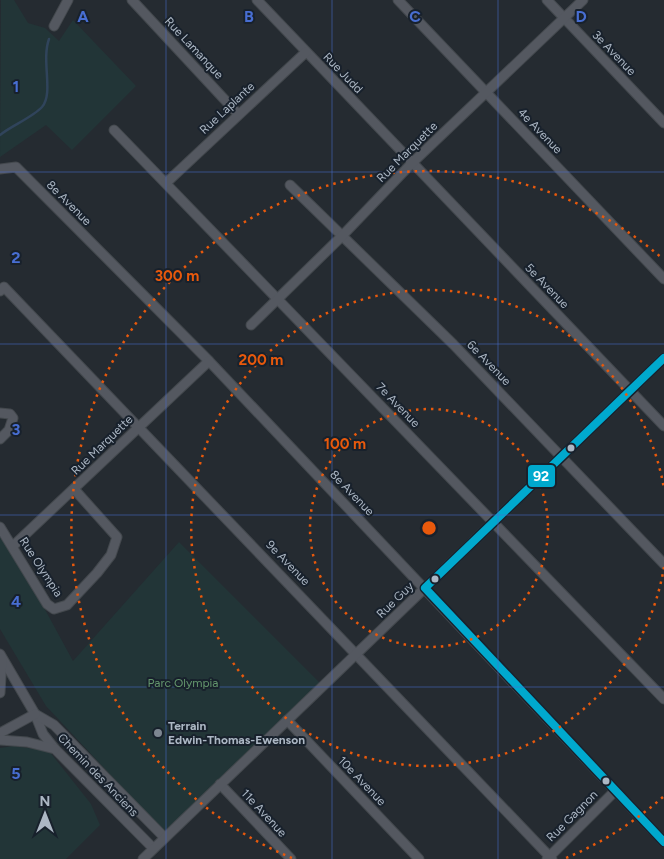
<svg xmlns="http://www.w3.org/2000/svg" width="664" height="859" font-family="Figtree,sans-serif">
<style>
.green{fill:#223537}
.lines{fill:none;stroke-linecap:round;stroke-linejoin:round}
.stream{stroke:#30445b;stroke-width:2.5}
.street-casing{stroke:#43484d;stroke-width:11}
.street{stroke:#545860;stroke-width:9}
.bus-1-casing{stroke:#18212c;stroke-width:11}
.bus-1{stroke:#00a9ce;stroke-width:8}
.grid{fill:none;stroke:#486ed2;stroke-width:1;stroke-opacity:0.55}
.ring{fill:none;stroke:#e8590c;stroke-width:2.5;stroke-dasharray:2.5 5}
.bus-dot{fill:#acb7c4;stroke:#18212c;stroke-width:2}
.poi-dot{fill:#7d8691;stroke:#18212c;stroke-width:2}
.labels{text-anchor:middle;stroke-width:4;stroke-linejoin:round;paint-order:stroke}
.street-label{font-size:12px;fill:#acb7c4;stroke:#18212c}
.park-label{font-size:12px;fill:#63956c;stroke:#18212c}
.poi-label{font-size:12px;font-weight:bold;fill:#acb7c4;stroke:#18212c;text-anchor:start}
.grid-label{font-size:16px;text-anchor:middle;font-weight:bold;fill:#486ed2;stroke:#18212c;stroke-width:4;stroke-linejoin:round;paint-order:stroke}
.centre{fill:#e8590c;stroke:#18212c;stroke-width:2.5}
.ring-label{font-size:15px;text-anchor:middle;font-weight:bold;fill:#e8590c;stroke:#18212c;stroke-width:4;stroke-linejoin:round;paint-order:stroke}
.line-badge{stroke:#18212c;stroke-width:2}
.badge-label{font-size:14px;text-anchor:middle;font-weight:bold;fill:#fff}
</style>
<rect width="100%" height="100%" fill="#252b31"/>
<g class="green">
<polygon points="1,0 14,0 28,23 45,28 59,41 73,20 136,86 72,150 46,125 0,157"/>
<polygon points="0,533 11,547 73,661 179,542 320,683 165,833 46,706 0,629"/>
<polygon points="14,746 49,751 91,804 100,825 66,859 0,859 0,748"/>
</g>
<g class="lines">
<path class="stream" d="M0 135C11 126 33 117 42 107 54 93 41 61 49 39"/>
<defs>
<g id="street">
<polyline points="132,0 238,114"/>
<polyline points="257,0 664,426"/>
<polyline points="398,0 664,279"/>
<polyline points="547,0 664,123"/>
<polyline points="54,26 68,0"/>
<polyline points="114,130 664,699"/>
<polyline points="0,169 16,167 209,361 664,842"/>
<polyline points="166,183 306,52"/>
<polyline points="290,185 453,344 664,564"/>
<polyline points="0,291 4,287 552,859"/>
<polyline points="251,325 342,236 412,163 583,0"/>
<polyline points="0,413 10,414 13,418 9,430 0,439"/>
<polyline points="0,527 47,604 54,609 67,605 97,573 111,555 117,537 74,489"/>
<polyline points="13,546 209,361"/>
<polyline points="0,654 35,714 43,734 55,749 153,848"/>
<polyline points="0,693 2,659"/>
<polyline points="35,714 54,725 164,837"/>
<polyline points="287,720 419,859"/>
<polyline points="0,733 35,714"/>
<polyline points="0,740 27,742 55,749"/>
<polyline points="220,784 291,859"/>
<polyline points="143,859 664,358"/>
<polyline points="547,859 615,791"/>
</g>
</defs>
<use href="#street" class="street-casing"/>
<use href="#street" class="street"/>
<defs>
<polyline id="bus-1" points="664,358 425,588 664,842"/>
</defs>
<use href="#bus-1" class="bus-1-casing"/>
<use href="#bus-1" class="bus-1"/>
</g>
<path class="grid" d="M166 0V859M332 0V859M498 0V859M0 172H664M0 344H664M0 515H664M0 687H664"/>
<g class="ring">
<circle cx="429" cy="528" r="119"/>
<path d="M664 567A238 238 0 1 1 664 489"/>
<path d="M663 797A357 357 0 0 1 566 858M292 858A357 357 0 1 1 663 259"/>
</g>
<g class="bus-dot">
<circle cx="571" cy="448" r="4.5"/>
<circle cx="435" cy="579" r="4.5"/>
<circle cx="606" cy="781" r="4.5"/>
</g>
<circle class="poi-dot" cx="158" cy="733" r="5"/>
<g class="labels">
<g class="street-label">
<text transform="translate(194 48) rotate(47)" y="4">Rue Lamanque</text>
<text transform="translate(614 53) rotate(46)" y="4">3e Avenue</text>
<text transform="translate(343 73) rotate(46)" y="4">Rue Judd</text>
<text transform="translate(227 108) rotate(-43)" y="4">Rue Laplante</text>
<text transform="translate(540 131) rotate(46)" y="4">4e Avenue</text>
<text transform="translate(407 152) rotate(-45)" y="4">Rue Marquette</text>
<text transform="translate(69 203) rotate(45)" y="4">8e Avenue</text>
<text transform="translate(547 286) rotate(46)" y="4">5e Avenue</text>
<text transform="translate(489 363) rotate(46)" y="4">6e Avenue</text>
<text transform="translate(398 405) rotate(46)" y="4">7e Avenue</text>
<text transform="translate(102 445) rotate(-44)" y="4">Rue Marquette</text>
<text transform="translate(352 493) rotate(46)" y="4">8e Avenue</text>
<text transform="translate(288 563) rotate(46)" y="4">9e Avenue</text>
<text transform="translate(41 567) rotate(57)" y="4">Rue Olympia</text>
<text transform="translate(395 600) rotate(-44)" y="4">Rue Guy</text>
<text transform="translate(98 775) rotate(46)" y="4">Chemin des Anciens</text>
<text transform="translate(362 781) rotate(46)" y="4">10e Avenue</text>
<text transform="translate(264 813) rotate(47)" y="4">11e Avenue</text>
<text transform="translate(572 816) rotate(-45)" y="4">Rue Gagnon</text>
</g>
<g class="park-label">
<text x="183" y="687">Parc Olympia</text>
</g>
<g class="poi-label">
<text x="168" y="730">Terrain<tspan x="168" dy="14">Edwin-Thomas-Ewenson</tspan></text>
</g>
</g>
<g class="grid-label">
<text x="83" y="22">A</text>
<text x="249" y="22">B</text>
<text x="415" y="22">C</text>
<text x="581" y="22">D</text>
<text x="16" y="92">1</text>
<text x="16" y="263">2</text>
<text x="16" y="435">3</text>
<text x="16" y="607">4</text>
<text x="16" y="779">5</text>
</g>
<circle cx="429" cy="528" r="8" class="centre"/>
<g class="ring-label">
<text x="177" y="281">300 m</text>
<text x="261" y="365">200 m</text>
<text x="345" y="449">100 m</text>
</g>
<rect class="line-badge" x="527" y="464" width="29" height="24" rx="5" fill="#00a9ce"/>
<g class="badge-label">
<text x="541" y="481">92</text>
</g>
<g transform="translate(45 814)" stroke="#18212c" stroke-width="4" paint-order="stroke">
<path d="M0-4L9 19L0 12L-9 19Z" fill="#acb7c4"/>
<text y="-8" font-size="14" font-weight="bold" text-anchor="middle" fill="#acb7c4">N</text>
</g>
</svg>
